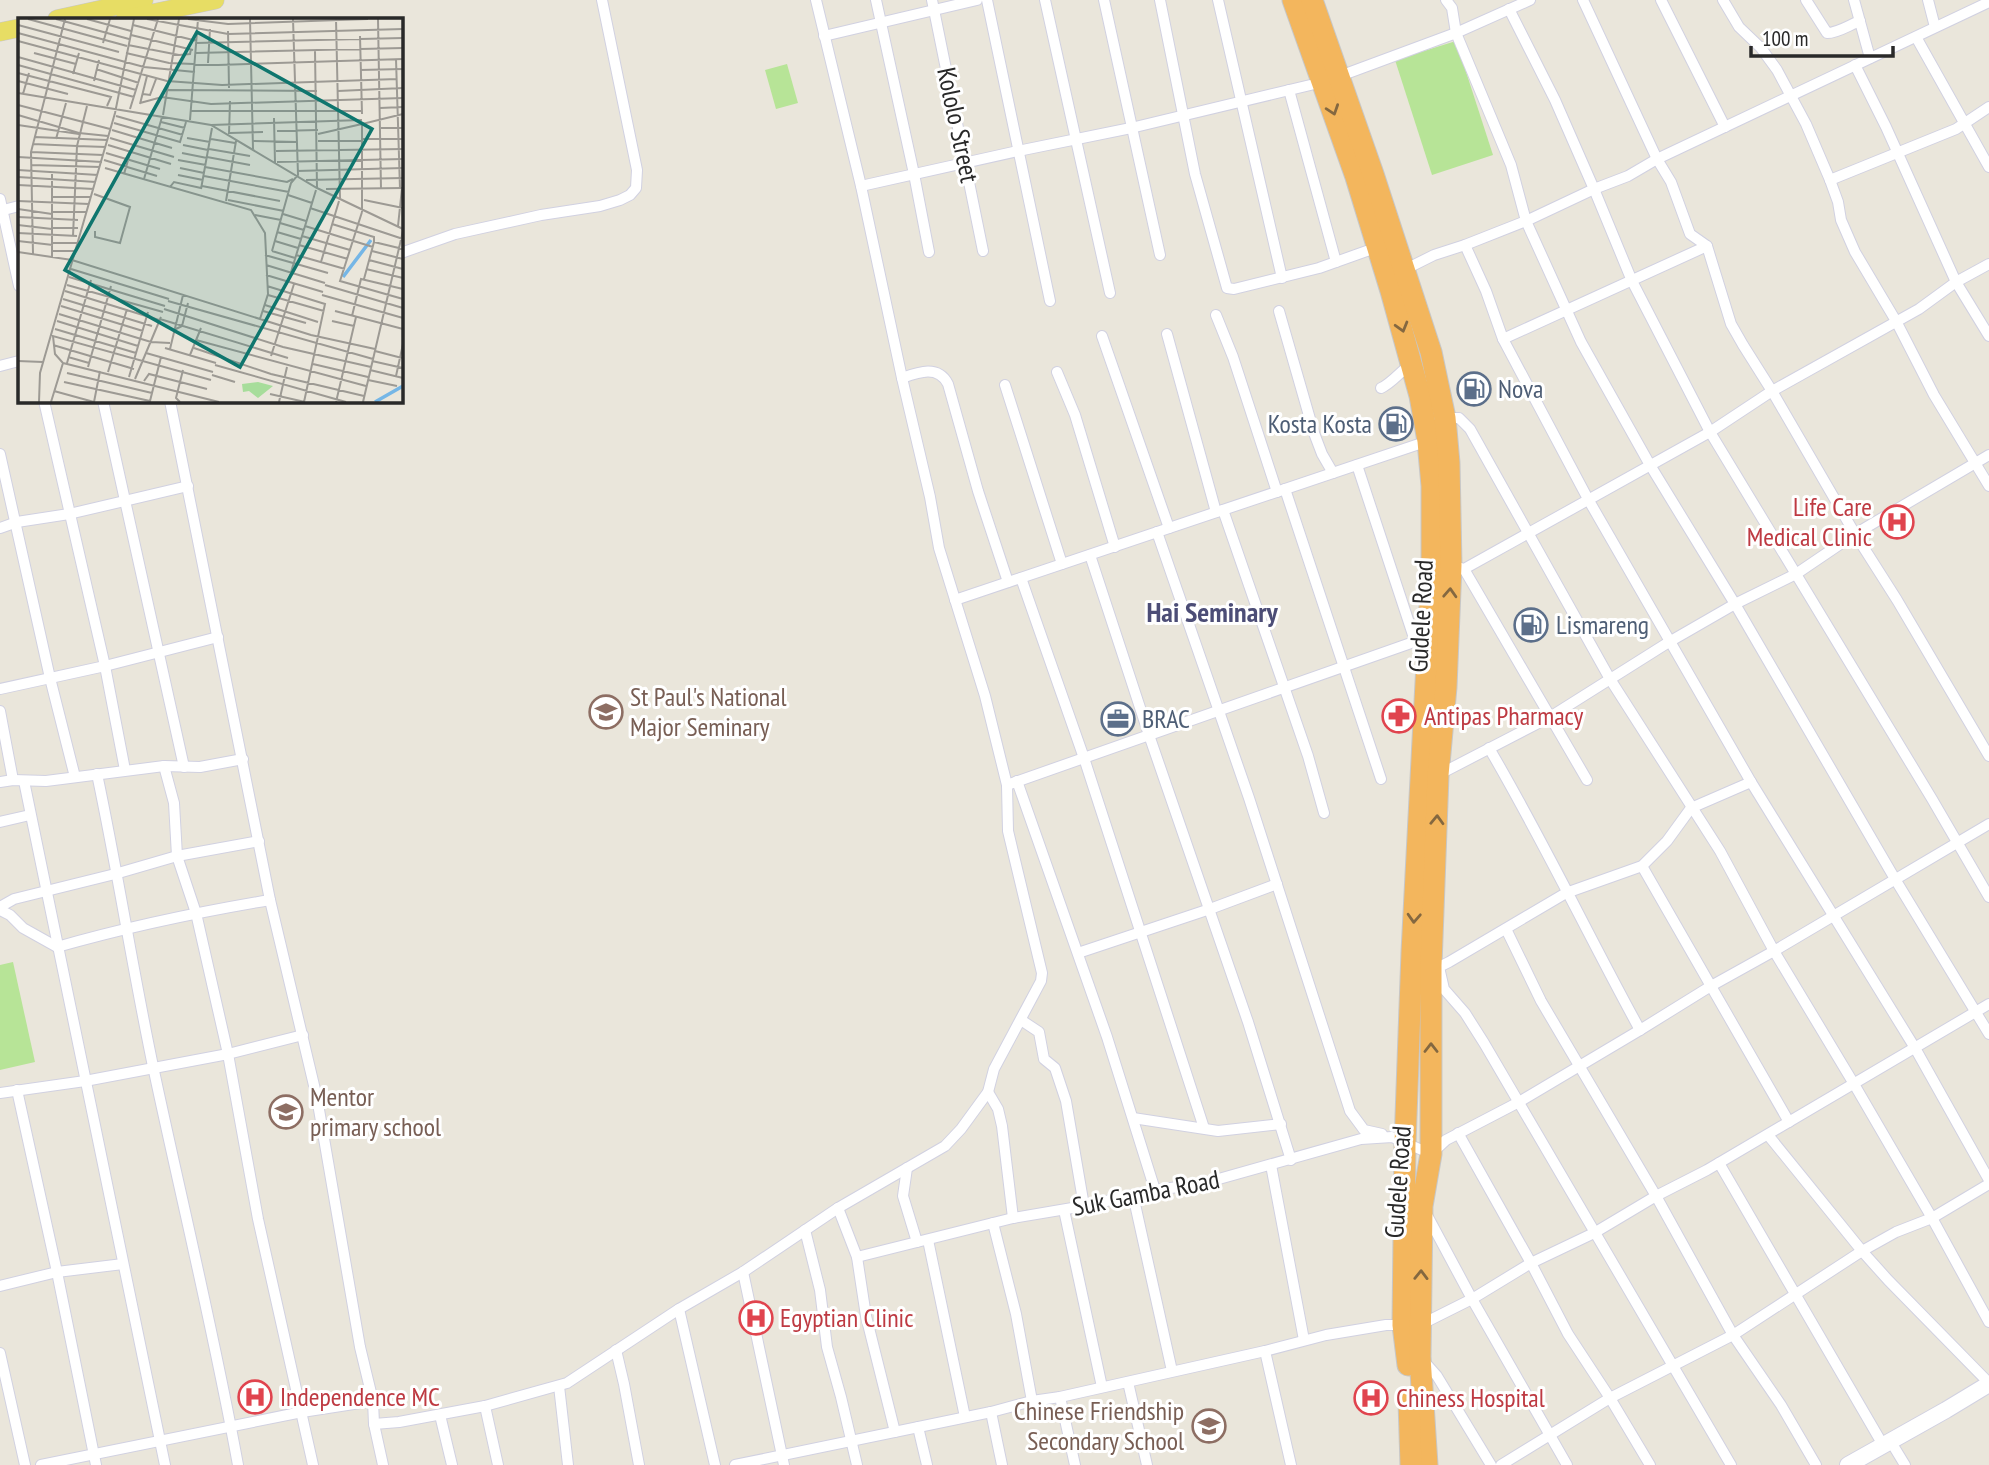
<svg xmlns="http://www.w3.org/2000/svg" width="1989" height="1465" font-family="'PT Sans Narrow',sans-serif">
<style>
.pitch{fill:#b7e497}
.lines{fill:none;stroke-linecap:round;stroke-linejoin:round}
.street-casing{stroke:#d1d1e1;stroke-width:12}
.secondary-casing{stroke:#d1d1e1;stroke-width:18}
.primary-casing{stroke:#c7c7c7;stroke-width:19}
.highway-casing{stroke:#c7c7c7;stroke-width:23}
.street{stroke:#fff;stroke-width:10}
.secondary{stroke:#fff;stroke-width:16}
.primary{stroke:#e7dd64;stroke-width:18}
.highway{stroke:#f3b65d;stroke-width:21}
.oneway{stroke:#846840}
.labels{text-anchor:middle;stroke-width:6;stroke-linejoin:round;paint-order:stroke}
.street-label{font-size:26px;fill:#292929;stroke:#fff}
.service-label{font-size:26px;fill:#4e5e75;stroke:#fff;text-anchor:start}
.health-label{font-size:26px;fill:#be3a42;stroke:#fff;text-anchor:start}
.education-label{font-size:26px;fill:#785e54;stroke:#fff;text-anchor:start}
.neighbourhood-label{font-size:28px;font-weight:bold;fill:#4c4d76;stroke:#fff}
.inset-river{fill:none;stroke:#75b6e6;stroke-width:3.5}
.inset-road{fill:none;stroke:#9d9a94;stroke-width:2}
.view{fill:#0f766e;fill-opacity:0.15;stroke:#0f766e;stroke-width:3.5}
.inset-edge{fill:none;stroke:#292929;stroke-width:3.5}
</style>
<rect width="100%" height="100%" fill="#eae6db"/>
<g class="pitch">
<polygon points="1456,41 1493,155 1432,175 1395,60"/>
<polygon points="787,64 798,103 776,109 765,70"/>
<polygon points="13,962 35,1062 0,1070 0,965"/>
</g>
<g class="lines">
<defs>
<g id="street">
<polyline points="876,0 914,174 929,252"/>
<polyline points="932,0 983,251"/>
<polyline points="987,0 1050,301"/>
<polyline points="1045,0 1110,293"/>
<polyline points="1104,0 1160,255"/>
<polyline points="1160,0 1195,174 1227,288 1234,289 1319,268 1378,247"/>
<polyline points="1218,0 1282,278"/>
<polyline points="1446,0 1452,8 1456,33 1511,165 1526,221 1581,342 1650,465 1735,604 1895,879 1989,1034"/>
<polyline points="1583,0 1657,159 1671,182 1690,234 1707,246 1731,324 1743,345 1772,391 1855,534 1897,600 1989,756"/>
<polyline points="1661,0 1725,127"/>
<polyline points="1723,0 1739,27 1761,48 1777,70 1806,124 1830,180 1838,202 1841,220 1855,252 1896,321 1934,395 1989,486"/>
<path d="M1806 0 1827 33C1838 33 1849 25 1860 21"/>
<polyline points="1854,0 1870,58"/>
<polyline points="1928,0 1935,27"/>
<polyline points="1509,9 1555,100 1594,189 1632,281 1710,432 1932,799 1989,897"/>
<polyline points="824,36 977,0"/>
<polyline points="1916,37 1989,167"/>
<polyline points="1855,65 1886,127 1956,282 1989,336"/>
<polyline points="1340,76 1456,33 1530,0"/>
<polyline points="1289,90 1336,262"/>
<polyline points="1830,180 1956,129 1989,107"/>
<polyline points="861,186 1018,151 1131,128 1323,82"/>
<polyline points="0,199 19,286"/>
<polyline points="0,211 19,206"/>
<polyline points="1465,245 1486,291 1503,339 1588,499 1751,782 1915,1048 1989,1180"/>
<polyline points="401,253 455,234 541,215 600,206 620,200 630,195 636,188 637,170 602,0"/>
<polyline points="1404,270 1434,255 1465,245 1526,221 1594,189 1628,176 1657,159 1989,2"/>
<polyline points="1279,311 1314,433 1322,454 1333,473"/>
<polyline points="1216,315 1233,357 1277,492"/>
<polyline points="1167,334 1216,512"/>
<polyline points="1102,336 1169,528"/>
<polyline points="1503,339 1707,246"/>
<polyline points="0,366 19,361"/>
<polyline points="1057,372 1075,415 1115,547"/>
<path d="M902 378C919 372 938 365 948 384L978 491 1008 582"/>
<polyline points="1005,385 1062,564"/>
<path d="M1381 388C1391 384 1402 370 1412 363"/>
<polyline points="44,401 105,666 125,770"/>
<polyline points="103,401 184,767"/>
<polyline points="170,401 270,900 317,1098 360,1347 373,1401 374,1424 383,1465"/>
<polyline points="1445,418 1459,418 1470,429 1610,679 1720,851 1774,951 1854,1084 1932,1218 1989,1322"/>
<polyline points="0,454 50,678 75,777"/>
<polyline points="1357,465 1415,641"/>
<polyline points="1285,489 1381,779"/>
<polyline points="1223,510 1308,756 1324,813"/>
<polyline points="0,528 17,522 69,514 188,486"/>
<polyline points="1157,532 1249,798 1350,1111 1364,1130 1382,1134"/>
<polyline points="1090,555 1149,735 1248,1022 1291,1160"/>
<polyline points="1451,565 1464,569 1710,432 1772,391 1919,309 1956,282 1989,264"/>
<polyline points="1464,569 1587,780"/>
<polyline points="1021,578 1084,758 1204,1128"/>
<polyline points="955,600 1428,441"/>
<polyline points="0,689 105,666 218,637"/>
<polyline points="0,711 13,780"/>
<path d="M1489 748C1543 840 1589 937 1640 1030"/>
<polyline points="164,766 174,803 177,856 196,913 228,1054 258,1219 313,1465"/>
<path d="M97 774C118 873 133 972 154 1071 182 1202 214 1333 238 1465"/>
<polyline points="1438,775 1550,717 1669,642 1735,604 1796,574 1855,534 1989,455"/>
<polyline points="24,781 165,1465"/>
<polyline points="1017,781 1107,1037 1155,1190"/>
<polyline points="0,782 13,780 46,781 164,766 200,767 243,759"/>
<polyline points="1007,785 1428,637"/>
<polyline points="0,822 30,815"/>
<polyline points="1642,866 1789,1122"/>
<polyline points="0,907 14,899 115,874 177,856 259,841"/>
<path d="M0 910 10 915 23 928 57 947C127 927 198 912 270 900"/>
<polyline points="1506,929 1541,1001 1656,1196 1733,1335 1781,1405 1816,1465"/>
<polyline points="1078,953 1210,909 1277,884"/>
<polyline points="1434,966 1439,967 1449,962 1566,893 1642,866 1667,841 1691,808 1751,782"/>
<polyline points="1439,967 1444,989 1465,1013 1484,1043 1731,1465"/>
<polyline points="1021,1020 1039,1032 1044,1059 1055,1068 1066,1101 1084,1206"/>
<polyline points="17,1090 57,1272 96,1465"/>
<polyline points="988,1092 998,1109 1002,1126 1013,1218"/>
<polyline points="0,1093 85,1081 228,1054 303,1035"/>
<polyline points="1133,1118 1218,1131 1281,1124"/>
<polyline points="1458,1133 1531,1263 1568,1334 1610,1398 1650,1465"/>
<polyline points="1768,1135 1862,1251 1888,1280 1989,1383"/>
<polyline points="1719,1163 1883,1445"/>
<polyline points="1271,1165 1304,1340"/>
<polyline points="907,1168 903,1196 917,1242"/>
<polyline points="1133,1195 1172,1371"/>
<polyline points="838,1208 857,1257 866,1316 895,1432"/>
<polyline points="1064,1210 1102,1387"/>
<polyline points="1427,1215 1472,1299 1567,1465"/>
<polyline points="993,1223 1016,1314 1032,1401"/>
<polyline points="805,1230 820,1290 827,1347 841,1397 857,1465"/>
<polyline points="928,1240 965,1417"/>
<polyline points="857,1257 1013,1218 1084,1206 1155,1190 1201,1184 1361,1139 1392,1137 1431,1154 1446,1140 1519,1102 1640,1030 1711,986 1774,951 1989,824"/>
<polyline points="743,1272 784,1465"/>
<polyline points="0,1286 57,1272 123,1264"/>
<polyline points="679,1309 715,1465"/>
<polyline points="1420,1325 1472,1299 1531,1263 1594,1233 1656,1196 1707,1170 1989,1004"/>
<polyline points="616,1350 624,1384 639,1465"/>
<polyline points="1265,1351 1291,1465"/>
<polyline points="0,1353 25,1465"/>
<polyline points="1422,1359 1437,1376 1491,1465"/>
<polyline points="1128,1382 1147,1465"/>
<polyline points="559,1386 568,1465"/>
<polyline points="1060,1397 1075,1465"/>
<polyline points="485,1406 498,1465"/>
<polyline points="991,1412 1002,1465"/>
<polyline points="440,1415 452,1465"/>
<polyline points="374,1424 399,1422 485,1406 567,1383 679,1309 743,1272 838,1208 945,1146 961,1129 988,1092 994,1069 1041,981 1042,973 1008,831 1007,785 985,696 939,548 930,497 902,378 861,186 816,0"/>
<polyline points="918,1427 927,1465"/>
<polyline points="1891,1442 1905,1465"/>
<polyline points="41,1465 302,1412 373,1401"/>
<polyline points="735,1465 991,1412 1032,1401 1060,1397 1265,1351 1326,1335 1386,1325 1403,1325"/>
<polyline points="1501,1465 1610,1398 1733,1335 1862,1251 1896,1232 1932,1218 1989,1184"/>
</g>
<polyline id="secondary" points="1848,1465 1946,1410 1989,1384"/>
<g id="primary">
<polyline points="57,19 144,0"/>
<polyline points="125,19 215,0"/>
<polyline points="0,32 19,28"/>
</g>
<g id="highway">
<polyline points="1293,0 1356,177 1391,291 1420,396 1428,441 1432,486 1432,567 1412,952 1405,1144 1403,1325 1408,1365"/>
<polyline points="1312,0 1373,174 1431,352 1445,418 1449,463 1451,565 1446,687 1438,775 1431,965 1431,1154 1422,1206 1420,1357 1427,1465"/>
<polyline points="1409,1401 1411,1465"/>
</g>
</defs>
<use href="#street" class="street-casing"/>
<use href="#secondary" class="secondary-casing"/>
<use href="#primary" class="primary-casing"/>
<use href="#highway" class="highway-casing"/>
<use href="#street" class="street"/>
<use href="#secondary" class="secondary"/>
<use href="#primary" class="primary"/>
<use href="#highway" class="highway"/>
</g>
<defs><path id="oneway-chevron" d="M-2-3.5L2.5 0L-2 3.5" fill="none" stroke-width="1.6" stroke-linecap="round" stroke-linejoin="round" transform="scale(1.75)"/></defs>
<g class="oneway">
<use href="#oneway-chevron" transform="translate(1333 110) rotate(71)"/>
<use href="#oneway-chevron" transform="translate(1402 327) rotate(74)"/>
<use href="#oneway-chevron" transform="translate(1450 593) rotate(-87)"/>
<use href="#oneway-chevron" transform="translate(1437 820) rotate(-88)"/>
<use href="#oneway-chevron" transform="translate(1414 918) rotate(93)"/>
<use href="#oneway-chevron" transform="translate(1431 1048) rotate(-90)"/>
<use href="#oneway-chevron" transform="translate(1421 1275) rotate(-89)"/>
</g>
<defs>
<symbol id="fuel-ring" viewBox="-11 -11 22 22"><circle r="9.5" fill="#fff" stroke="#5c6f8a" stroke-width="1.5"/><path d="M-5.5-6h7V0h2V4h1.3V-2.5L3-4.5l.8-.8L6-3V5H2.5V1h-1V6h-7ZM-4.2-4.7v3.2H.2V-4.7Z" fill="#5c6f8a"/></symbol>
<symbol id="hospital-ring" viewBox="-11 -11 22 22"><circle r="9.5" fill="#fff" stroke="#e0444e" stroke-width="1.5"/><path d="M-5-5h3v3.5h4V-5h3V5h-3V1.5h-4V5h-3Z" fill="#e0444e"/></symbol>
<symbol id="university-ring" viewBox="-11 -11 22 22"><circle r="9.5" fill="#fff" stroke="#8d6e63" stroke-width="1.5"/><path d="M0-5L7-2L0 1L-7-2ZM-4 1L0 2.5L4 1V4Q0 6-4 4Z" fill="#8d6e63"/></symbol>
<symbol id="pharmacy-ring" viewBox="-11 -11 22 22"><circle r="9.5" fill="#fff" stroke="#e0444e" stroke-width="1.5"/><path d="M-2-6h4v4h4v4h-4v4h-4v-4h-4v-4h4Z" fill="#e0444e"/></symbol>
<symbol id="office-ring" viewBox="-11 -11 22 22"><circle r="9.5" fill="#fff" stroke="#5c6f8a" stroke-width="1.5"/><path d="M-6-3h4V-5.5h4V-3h4V5H-6ZM-1-4.5V-3h2v-1.5ZM-6 0V1H6V0Z" fill="#5c6f8a"/></symbol>
<symbol id="school-ring" viewBox="-11 -11 22 22"><circle r="9.5" fill="#fff" stroke="#8d6e63" stroke-width="1.5"/><path d="M0-5L7-2L0 1L-7-2ZM-4 1L0 2.5L4 1V4Q0 6-4 4Z" fill="#8d6e63"/></symbol>
</defs>
<g fill-rule="evenodd">
<use href="#fuel-ring" x="1455" y="370" width="38" height="38"/>
<use href="#fuel-ring" x="1377" y="405" width="38" height="38"/>
<use href="#hospital-ring" x="1878" y="503" width="38" height="38"/>
<use href="#fuel-ring" x="1512" y="606" width="38" height="38"/>
<use href="#university-ring" x="587" y="693" width="38" height="38"/>
<use href="#pharmacy-ring" x="1380" y="697" width="38" height="38"/>
<use href="#office-ring" x="1099" y="700" width="38" height="38"/>
<use href="#school-ring" x="267" y="1093" width="38" height="38"/>
<use href="#hospital-ring" x="737" y="1299" width="38" height="38"/>
<use href="#hospital-ring" x="236" y="1378" width="38" height="38"/>
<use href="#hospital-ring" x="1352" y="1379" width="38" height="38"/>
<use href="#school-ring" x="1190" y="1407" width="38" height="38"/>
</g>
<g class="labels">
<g class="street-label">
<text transform="translate(958 125) rotate(78)" y="9">Kololo Street</text>
<text transform="translate(1421 616) rotate(-87)" y="9">Gudele Road</text>
<text transform="translate(1398 1182) rotate(-86)" y="9">Gudele Road</text>
<text transform="translate(1146 1193) rotate(-11)" y="9">Suk Gamba Road</text>
</g>
<g class="service-label">
<text x="1498" y="398">Nova</text>
<text x="1372" y="433" text-anchor="end">Kosta Kosta</text>
<text x="1556" y="634">Lismareng</text>
<text x="1142" y="728">BRAC</text>
</g>
<g class="health-label">
<text x="1872" y="516" text-anchor="end">Life Care<tspan x="1872" dy="30">Medical Clinic</tspan></text>
<text x="1424" y="725">Antipas Pharmacy</text>
<text x="780" y="1327">Egyptian Clinic</text>
<text x="280" y="1406">Independence MC</text>
<text x="1396" y="1407">Chiness Hospital</text>
</g>
<g class="education-label">
<text x="630" y="706">St Paul's National<tspan x="630" dy="30">Major Seminary</tspan></text>
<text x="310" y="1106">Mentor<tspan x="310" dy="30">primary school</tspan></text>
<text x="1184" y="1420" text-anchor="end">Chinese Friendship<tspan x="1184" dy="30">Secondary School</tspan></text>
</g>
<g class="neighbourhood-label">
<text x="1212" y="622">Hai Seminary</text>
</g>
</g>
<g transform="translate(18 18)">
<rect width="385" height="385" fill="#eae6db"/>
<path d="M240 364 255 368 240 380 231 373 225 374 224 366Z" fill="#a7dd9b"/>
<path class="inset-river" d="M325 259 353 222M357 384 385 368"/>
<path class="inset-road" d="M10 1 109 28M38 1 111 21M69 1 113 13M129 1 210 16 385 11M170 1 210 6 350 1M232 1 235 131M318 1 322 180M360 1 363 171M0 7 101 34M115 7 179 23M210 13 211 70M0 15 126 49 177 54M113 17 175 32M342 18 344 96M0 23 149 63 204 67 379 61M85 25 92 1M178 25 385 20M110 27 161 37 172 36 173 31M297 33 299 170M16 35 58 46M108 35 151 45 200 47 385 41M178 35 385 30M0 39 118 72M378 41 382 171M190 45 192 11M0 47 116 79M78 51 121 65M342 52 385 51M0 55 93 79 89 88M55 56 61 35M0 63 50 76M76 63 81 42M148 72 299 73M320 73 385 70M0 75 193 107 299 170 385 211M5 76 11 55M125 76 132 77 138 61M122 85 144 79 193 86 385 80M122 86 129 58M0 87 92 111M362 90 385 89M112 91 140 1M173 93H344M0 97 61 115 90 118M145 97 161 1M98 98 165 117M256 100 257 145M172 102 180 1M143 104 167 110M96 105 162 124 168 104M0 107 61 116M193 107 344 102M363 110H385M94 112 154 130M259 113 300 112M212 115 245 114M211 116 212 83M300 116 344 106M16 119 89 122M92 120 156 139M169 120 192 124M38 121 48 85M193 121 217 125M344 121H385M235 123 279 124M300 123H344M15 126 59 128 69 88M90 127 153 146M165 127 190 132M191 131 232 138M258 133 385 131M13 134 85 137M88 135 142 151M164 135 189 140M0 139 84 144M189 139 232 147M86 142 139 158M160 142 188 147M259 144 385 141M13 147 82 149M187 149 269 164 275 161M87 150 233 192 247 215 250 276 242 301M162 150 186 155M0 152 80 157M279 153 385 150M106 156 113 132M160 157 185 162M186 158 271 174M0 159 78 164M126 161 144 99M288 162 385 160M0 167 76 171M184 168 262 183M152 169 156 164 183 170M183 171 194 110M308 171 385 170M76 176 112 189 102 225 77 219V213M270 177 294 185M35 179H73M210 182 266 193M346 182 385 190M0 183 71 186M208 183 218 123M292 190 385 221M0 191 34 196M35 194H69M344 194 322 263 385 281M344 194V106L385 96M265 196 288 203M237 197 263 202M0 199 60 202M262 205 286 212M314 206 356 219V224M0 207 34 211M287 208 355 229M380 208 384 170M35 210H60M259 214 283 221M0 215 59 218M55 218 59 128 88 129M284 218 332 232M0 223 35 227M257 223 280 230M35 225H60M281 227 330 241M35 233H57M254 233 273 165 280 157 275 1M254 233 277 240M354 233 385 241M0 234 54 242 293 317 357 331M15 236 13 134 47 1M247 237 310 255M278 237 327 251M34 239V156M351 242 385 251M303 244 321 183M248 247 307 265M53 251 151 281M348 251 385 260M248 257 305 274M51 259 147 288M346 261 356 224 385 231M270 264 298 172M49 267 145 294M307 267 385 290M249 268 307 286 286 384M47 273 141 302M250 277 306 293M304 277 385 300M45 281 134 308M150 283 355 341M247 287 300 304M43 288 125 313M146 291 265 329 353 349M245 293 288 305M317 293 385 311M41 296 133 324 152 325M334 298 343 261 385 271M142 301 270 340M39 303 120 328M314 303 336 308M37 311 118 335M156 312 164 308 170 285M178 322 348 368M35 327 116 351M147 330 198 345M176 330 253 356 346 378M152 331 165 277M357 333 384 340M128 335 195 354M172 337 183 310M253 338 276 266M50 339 71 345M0 343 25 344M354 343 385 350M45 345 201 384M49 345 73 262M295 346 350 359M197 347 328 384M70 349 93 268M352 352 385 360M90 354 109 291M49 355 134 375M194 357 217 364M378 358 385 326M111 359 130 294M117 361 143 299M350 362 379 368M126 363 131 356 189 371M46 364 132 383 143 339M36 373 76 384M252 376 287 384M21 384 22 355 97 95 116 1M33 384 45 345 37 336 35 318 193 362M76 384 82 353M162 384 158 380 165 352M261 384 269 349M318 384 338 299M345 384 385 213"/>
<path class="view" d="M179 14 354 111 222 349 47 252Z"/>
<rect width="385" height="385" class="inset-edge"/>
</g>
<path d="M1751 46v10h142v-10" fill="none" stroke="#292929" stroke-width="3.5"/>
<text x="1762" y="46" font-size="21" fill="#292929" stroke="#ffffff" stroke-width="5" paint-order="stroke">100 m</text>
</svg>
